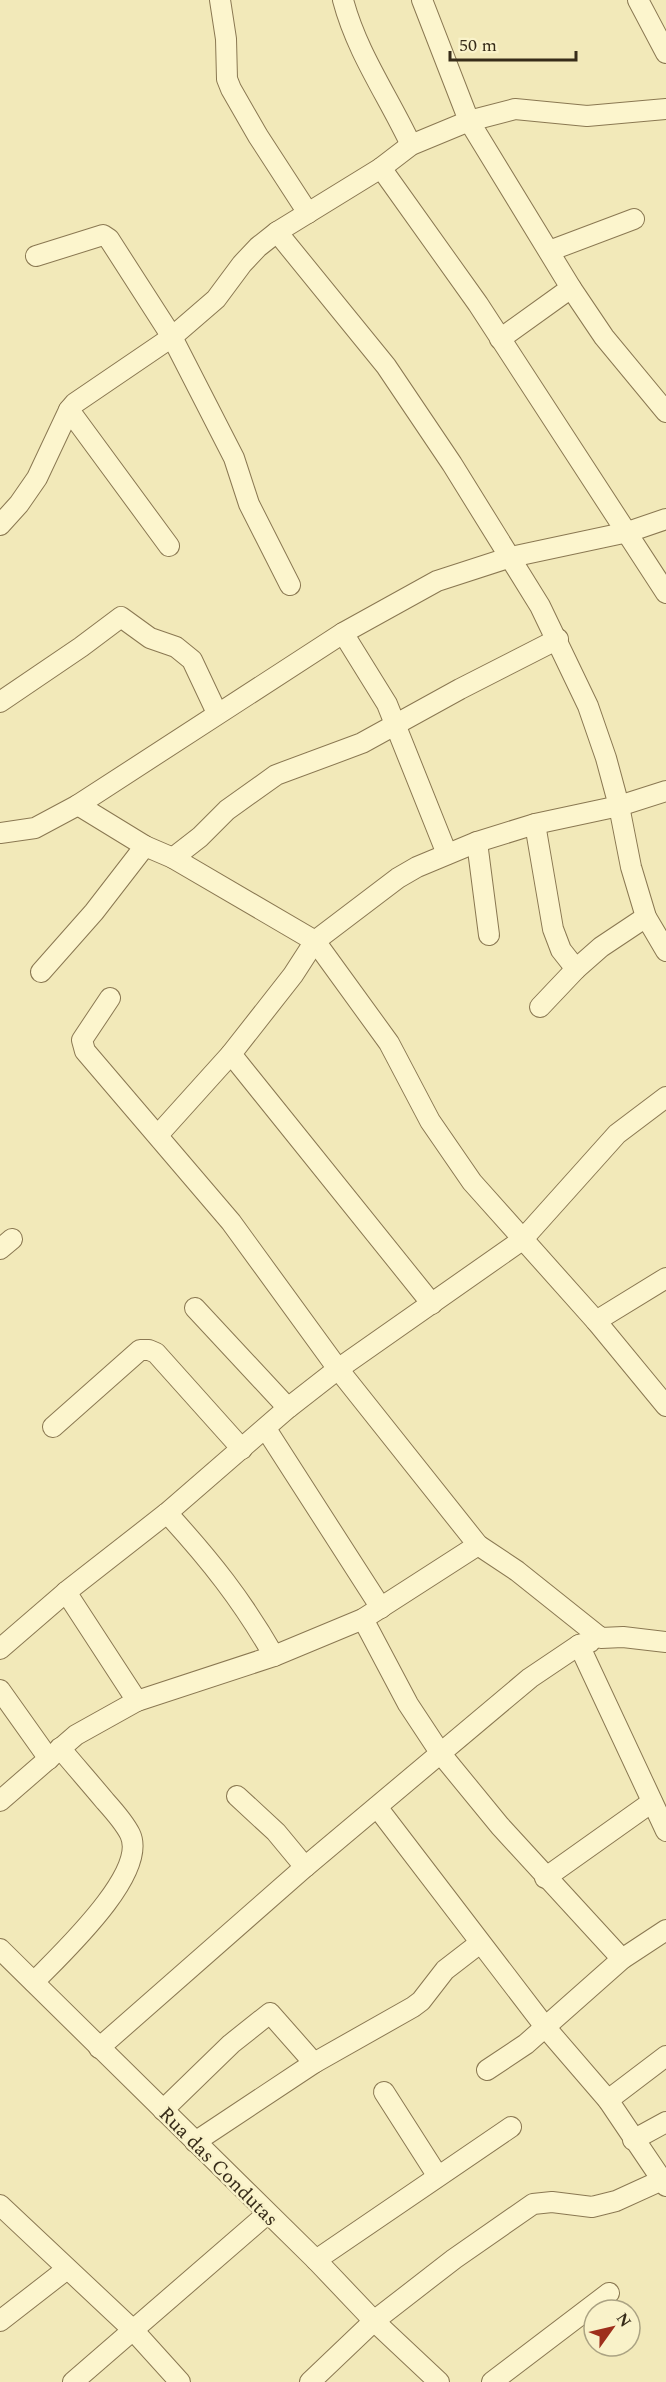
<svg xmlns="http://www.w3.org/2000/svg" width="666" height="2382" font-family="Spectral,serif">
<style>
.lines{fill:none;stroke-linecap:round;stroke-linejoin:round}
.minor-casing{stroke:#8a7852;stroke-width:22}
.minor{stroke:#fcf5cd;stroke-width:20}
.labels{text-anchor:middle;stroke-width:5;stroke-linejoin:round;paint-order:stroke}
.street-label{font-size:20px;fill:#372c19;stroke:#f9f2c9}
</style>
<rect width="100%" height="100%" fill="#f2e9b9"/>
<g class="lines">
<defs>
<g id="minor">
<polyline points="220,0 226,39 227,79 231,89 258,136 308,213"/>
<path d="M343 0C357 53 388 96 411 145"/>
<polyline points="422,0 469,121 571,288 604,337 666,412"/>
<polyline points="638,0 666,53"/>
<polyline points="381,168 478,304 666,593"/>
<polyline points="277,232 386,366 452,464 540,606 588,706 606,758 619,806 631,867 646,917 666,951"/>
<polyline points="549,251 634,219"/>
<polyline points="36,256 103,235 109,239 172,337 234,458 249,504 290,585"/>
<polyline points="500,339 571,288"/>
<polyline points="69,410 169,546"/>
<polyline points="0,525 19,504 37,478 69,410 75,403 172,337 216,299 242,264 258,247 277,232 381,168 411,145 469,121 515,109 587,116 666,109"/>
<polyline points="343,633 387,704 447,854"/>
<polyline points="0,702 81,647 121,617 150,638 176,647 192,660 217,713"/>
<polyline points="78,805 145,846 173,858 315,941 389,1043 430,1121 472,1182 596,1321 666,1406"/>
<polyline points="535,824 553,929 561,950 576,969"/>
<polyline points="0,833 35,828 78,805 343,633 437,581 511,557 628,532 666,519"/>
<polyline points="477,842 489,935"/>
<polyline points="173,858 200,837 227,810 276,775 362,743 460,689 558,639"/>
<polyline points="41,972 94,912 145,846"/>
<polyline points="110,998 82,1040 85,1051 231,1222 338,1369 478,1545 517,1571 601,1638 623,1637 666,1642"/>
<polyline points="540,1007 576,969 601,947 646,917"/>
<polyline points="231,1054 432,1304"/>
<polyline points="158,1135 231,1054 293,975 315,941 398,878 417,867 477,842 535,824 619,806 666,791"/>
<polyline points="0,1249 12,1239"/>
<polyline points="195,1308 288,1408"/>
<polyline points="596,1321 666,1278"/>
<polyline points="53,1427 140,1350 149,1350 156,1353 242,1449"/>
<polyline points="266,1429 381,1608"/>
<path d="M167 1513C210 1560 242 1600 274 1656"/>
<polyline points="66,1592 137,1701"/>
<polyline points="363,1619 408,1704 441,1754 500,1826 622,1959"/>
<polyline points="590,1642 579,1645 666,1831"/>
<polyline points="0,1649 66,1592 167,1513 288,1408 338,1369 522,1240 617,1134 666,1097"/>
<polyline points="0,1690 49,1759"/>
<polyline points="237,1796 276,1832 305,1867"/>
<polyline points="0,1801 76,1735 137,1701 274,1656 363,1619 478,1545"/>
<polyline points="377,1807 546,2028 608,2100 666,2186"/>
<polyline points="545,1878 652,1802"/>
<polyline points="0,1949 316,2260 374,2321 439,2382"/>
<path d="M34 1982C60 1955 149 1873 130 1834 124 1822 114 1811 105 1801 90 1783 75 1766 60 1748"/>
<polyline points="99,2048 305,1867 530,1678 579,1645"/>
<polyline points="487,2070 526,2044 622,1959 666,1930"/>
<polyline points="384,2092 437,2175"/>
<polyline points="608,2100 666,2056"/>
<polyline points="163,2110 231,2044 270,2013 314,2063"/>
<polyline points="633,2140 666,2122"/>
<polyline points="195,2142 314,2063 413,2007 421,2001 445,1970 480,1943"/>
<polyline points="0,2205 133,2330 180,2382"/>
<polyline points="316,2260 511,2127"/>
<polyline points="0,2321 67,2269"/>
<polyline points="73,2382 267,2214"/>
<polyline points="310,2382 374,2321 454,2259 533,2204 552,2202 592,2207 616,2201 662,2180"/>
<polyline points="492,2382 609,2293"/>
</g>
</defs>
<use href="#minor" class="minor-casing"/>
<use href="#minor" class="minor"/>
</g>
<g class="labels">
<g class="street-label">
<text transform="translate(219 2166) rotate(45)" y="7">Rua das Condutas</text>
</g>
</g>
<g transform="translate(612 2328) rotate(56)"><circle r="28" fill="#f9f2c9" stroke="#aba383" stroke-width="1.5"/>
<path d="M0-4.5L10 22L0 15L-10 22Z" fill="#9e2f1c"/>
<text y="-9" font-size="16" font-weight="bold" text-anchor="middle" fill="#372c19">N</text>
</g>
<path d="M450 51v9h126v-9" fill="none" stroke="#372c19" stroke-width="3"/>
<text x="459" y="51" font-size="18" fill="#372c19" stroke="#f9f2c9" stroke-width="4.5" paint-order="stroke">50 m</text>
</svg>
